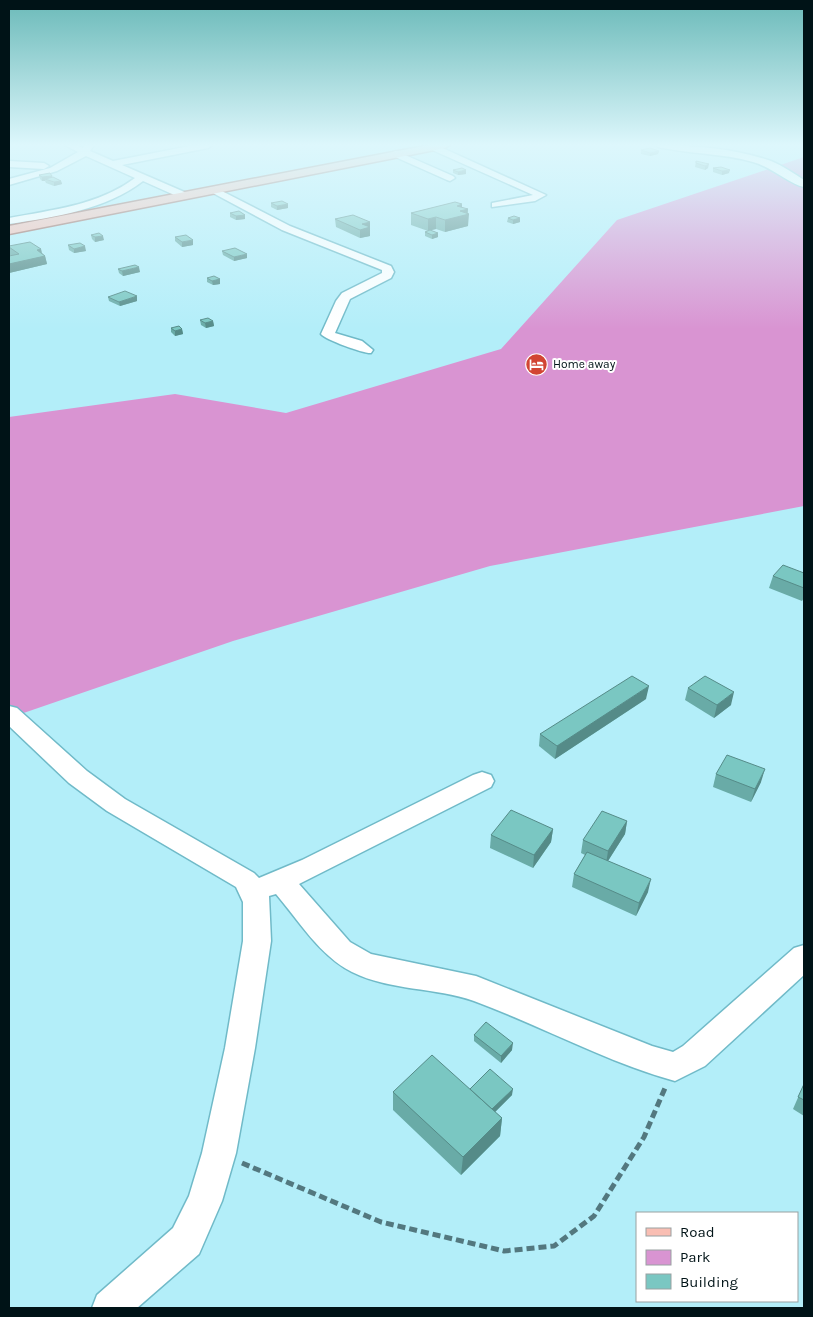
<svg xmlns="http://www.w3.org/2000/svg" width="813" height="1317" font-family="Karla,sans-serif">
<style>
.green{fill:#d994d2}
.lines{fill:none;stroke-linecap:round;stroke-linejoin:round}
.minor-casing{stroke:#70bac8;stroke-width:3}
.major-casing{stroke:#9f665c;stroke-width:3}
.path{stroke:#53787f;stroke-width:5;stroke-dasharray:8 4;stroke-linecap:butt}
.minor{fill:#fff;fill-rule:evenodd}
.major{fill:#f9beb3;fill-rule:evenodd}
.wall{fill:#69aba7}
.shaded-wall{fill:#558b88}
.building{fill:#7ac7c2;stroke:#558b88}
.labels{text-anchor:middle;stroke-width:4;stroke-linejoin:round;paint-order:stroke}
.far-poi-label{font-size:12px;fill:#001317;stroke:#fff;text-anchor:start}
</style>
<rect width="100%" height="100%" fill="#b3eef9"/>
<polygon class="green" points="804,157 804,506 490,566 233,641 9,718 9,417 175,394 286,413 501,349 617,220"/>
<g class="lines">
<defs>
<g id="minor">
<path d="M65 145H76L83 148 85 145H94L90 151 113 161 195 145H212L208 148 122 165 189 194V198H181L143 181C105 210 55 217 9 224V218C52 210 99 205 135 178L86 156 57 171 9 185V179L50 168 78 152Z"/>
<polygon points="430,145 436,145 546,195 535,201 492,207 492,203 533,195 430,149"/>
<path d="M657 145C692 145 738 149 771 161 783 166 793 173 804 180V187C789 184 772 167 753 162 722 153 689 154 658 147Z"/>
<polygon points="396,151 453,176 455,178 450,181 447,180 393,156 393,152"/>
<polygon points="9,161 44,163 49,166 44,169 9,167"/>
<path d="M214 187 290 226 391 266 394 272 391 278 350 299 335 333 362 341 373 350 371 353C365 354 326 340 321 334L336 301 342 293 382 273V270L282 230 211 192V188Z"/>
<path d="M9 706 17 708 87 771 125 799 254 873 259 878 302 860 473 775 482 772 491 775 494 781 491 787 299 884 350 942 371 954 476 976 652 1046 673 1052 683 1046 794 948 804 945V975L705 1066 675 1081C606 1062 542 1026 474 1001 435 987 390 991 352 972 320 956 299 921 276 894L269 896 271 941 255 1048 236 1153 222 1201 199 1254 137 1308H92L97 1295 173 1228 189 1196 202 1153 225 1048 243 941V902L236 887 107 811 69 783 9 726Z"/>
</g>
<polygon id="major" points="429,145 450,145 445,148 9,234 9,226"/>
</defs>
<use href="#minor" class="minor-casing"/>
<use href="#major" class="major-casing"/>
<polyline class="path" points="242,1163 381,1222 504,1251 554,1246 594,1216 644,1137 665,1088"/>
<use href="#minor" class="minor"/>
<use href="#major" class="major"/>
</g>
<g class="wall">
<polygon points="641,150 659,151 658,154 650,156 641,154"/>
<polygon points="696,161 708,168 705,170 695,167"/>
<polygon points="713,168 729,173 722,175 713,172"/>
<polygon points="453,170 466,170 466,174 458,175 453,173"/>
<polygon points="39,175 52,177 61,181 62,184 54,186 46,183 45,181 42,181 40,179"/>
<polygon points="271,203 288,208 277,210 271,207"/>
<polygon points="468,209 468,226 445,232 436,229 430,230 438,233 438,237 432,239 425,236 425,232 428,231 411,225 411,213"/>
<polygon points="230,213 245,215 245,219 236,220 230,217"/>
<polygon points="508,218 520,218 520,222 513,224 507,222"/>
<polygon points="335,219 370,231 370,236 360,238 336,227"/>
<polygon points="91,235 104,240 95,242 92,239"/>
<polygon points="175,237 193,245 182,247 175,241"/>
<polygon points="68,245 86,251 74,253 69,250"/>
<polygon points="9,246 41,249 42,253 45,256 47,264 9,273 9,256 11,256 10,255 9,251"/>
<polygon points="222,251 247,258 234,261 223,255"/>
<polygon points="118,269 140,272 123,276 119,273"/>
<polygon points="207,278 220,279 220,284 213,285 207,282"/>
<polygon points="108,297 137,301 120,306 109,301"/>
<polygon points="200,320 213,321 214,326 206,328 201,325"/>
<polygon points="171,328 182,329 183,334 175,336 171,332"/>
<polygon points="804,573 804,598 802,601 769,588 773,576"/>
<polygon points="688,688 731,705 714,718 685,700"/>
<polygon points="646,699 555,759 539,746 540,734"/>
<polygon points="716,774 761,782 751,802 713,787"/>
<polygon points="627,821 625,834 608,861 648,892 636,916 572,887 574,874 585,855 581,853 583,840"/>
<polygon points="553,829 551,842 533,868 490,848 491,835"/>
<polygon points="474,1035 512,1050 501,1063 474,1041"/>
<polygon points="804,1084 804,1116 793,1109"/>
<polygon points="470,1089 512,1095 495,1112 502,1118 500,1136 461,1175 393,1110 393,1092"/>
</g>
<g class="shaded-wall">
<polygon points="659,151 658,154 650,156 650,153"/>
<polygon points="709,164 708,168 705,170 705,166"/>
<polygon points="466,170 466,174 458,175 458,172"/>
<polygon points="730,170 729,173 722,175 722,171"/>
<polygon points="52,176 53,180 45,179 45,181 42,181 42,177"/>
<polygon points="61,181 62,184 54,186 54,182"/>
<polygon points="288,204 288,208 277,210 277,206"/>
<polygon points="462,204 462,211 468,209 467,214 469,214 468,226 445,232 445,220 457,206"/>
<polygon points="245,215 245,219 236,220 236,216"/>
<polygon points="436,217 436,229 428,231 428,219"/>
<polygon points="520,218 520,222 513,224 513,220"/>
<polygon points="370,222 370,236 360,238 360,230 362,224"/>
<polygon points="438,233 438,237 432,239 432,235"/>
<polygon points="103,236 104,240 95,242 95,237"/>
<polygon points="193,240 193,245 182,247 182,242"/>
<polygon points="85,246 86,251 74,253 74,249"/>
<polygon points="41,249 42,256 45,256 47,264 9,273 9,264 37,250"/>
<polygon points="247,254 247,258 234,261 234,257"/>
<polygon points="139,267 140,272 123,276 122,271"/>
<polygon points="220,279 220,284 213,285 212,281"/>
<polygon points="137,296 137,301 120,306 119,302"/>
<polygon points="213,321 214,326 206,328 205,323"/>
<polygon points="182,329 183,334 175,336 175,331"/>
<polygon points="649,686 646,699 555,759 557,746"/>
<polygon points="734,692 731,705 714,718 717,705"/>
<polygon points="765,769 761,782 751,802 755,789"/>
<polygon points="627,821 625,834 606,864 608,851"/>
<polygon points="553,829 551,842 533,868 534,855"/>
<polygon points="651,879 648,892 636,916 639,903"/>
<polygon points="513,1043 512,1050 501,1063 501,1056"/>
<polygon points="513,1089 512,1095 491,1116 491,1110"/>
<polygon points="502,1118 500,1136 461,1175 463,1157"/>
</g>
<g class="building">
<polygon points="650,148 659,151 650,153 641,150"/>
<polygon points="696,161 709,164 705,166 696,163"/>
<polygon points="721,167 730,170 722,171 713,168"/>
<polygon points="462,168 466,170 458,172 453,170"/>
<polygon points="50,173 52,176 42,177 39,175"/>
<polygon points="53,177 61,181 54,182 45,179"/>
<polygon points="282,201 288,204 277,206 271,203"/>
<polygon points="455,202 462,204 457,206 468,209 460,211 469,214 445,220 436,217 428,219 411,213"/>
<polygon points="239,211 245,215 236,216 230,213"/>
<polygon points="353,215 370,222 362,224 370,227 360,230 335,219"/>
<polygon points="514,216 520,218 513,220 508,218"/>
<polygon points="430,230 438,233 432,235 425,232"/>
<polygon points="99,233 103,236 95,237 91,235"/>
<polygon points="186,235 193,240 182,242 175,237"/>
<polygon points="30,242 41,249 37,250 45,256 9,264 9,256 19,254 9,247 9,246"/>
<polygon points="80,243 85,246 74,249 68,245"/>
<polygon points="235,248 247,254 234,257 222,251"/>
<polygon points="135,265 139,267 122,271 118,269"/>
<polygon points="214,276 220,279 212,281 207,278"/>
<polygon points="125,291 137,296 119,302 108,297"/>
<polygon points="208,318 213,321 205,323 200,320"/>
<polygon points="179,326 182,329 175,331 171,328"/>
<polygon points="783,565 804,573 804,588 773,576"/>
<polygon points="632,676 649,686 557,746 540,734"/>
<polygon points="705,676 734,692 717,705 688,688"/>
<polygon points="727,755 765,769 755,789 716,774"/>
<polygon points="511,810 553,829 534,855 491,835"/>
<polygon points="602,811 627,821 608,851 583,840"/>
<polygon points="587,852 651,879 639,903 574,874"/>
<polygon points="486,1022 513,1043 501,1056 474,1035"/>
<polygon points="432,1055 502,1118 463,1157 393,1092"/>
<polygon points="490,1069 513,1089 492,1109 470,1089"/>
<polygon points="804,1084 804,1100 798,1097"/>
</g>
<linearGradient id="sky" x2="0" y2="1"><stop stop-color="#6bbab9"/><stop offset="0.44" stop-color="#ddf7fc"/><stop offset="1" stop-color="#ddf7fc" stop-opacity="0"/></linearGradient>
<rect width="813" height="329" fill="url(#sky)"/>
<defs>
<symbol id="hotel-disc" viewBox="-11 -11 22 22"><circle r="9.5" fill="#d24533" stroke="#fff"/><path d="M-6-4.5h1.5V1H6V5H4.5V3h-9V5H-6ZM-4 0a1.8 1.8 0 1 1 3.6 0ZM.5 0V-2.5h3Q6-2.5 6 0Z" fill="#fff"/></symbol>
</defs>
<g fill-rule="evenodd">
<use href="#hotel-disc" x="524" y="352" width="25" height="25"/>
</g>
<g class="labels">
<g class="far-poi-label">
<text x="553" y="368">Home away</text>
</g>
</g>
<rect width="813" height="1317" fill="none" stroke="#001317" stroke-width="20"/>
<rect x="636" y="1212" width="162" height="90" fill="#ffffff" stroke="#99a1a2"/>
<rect x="646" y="1228" width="25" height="8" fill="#f9beb3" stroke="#99a1a2"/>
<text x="680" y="1237" font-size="15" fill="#001317">Road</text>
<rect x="646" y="1250" width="25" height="15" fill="#d994d2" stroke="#99a1a2"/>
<text x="680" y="1262" font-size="15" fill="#001317">Park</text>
<rect x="646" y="1274" width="25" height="15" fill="#7ac7c2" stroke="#99a1a2"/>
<text x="680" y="1287" font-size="15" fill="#001317">Building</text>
</svg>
